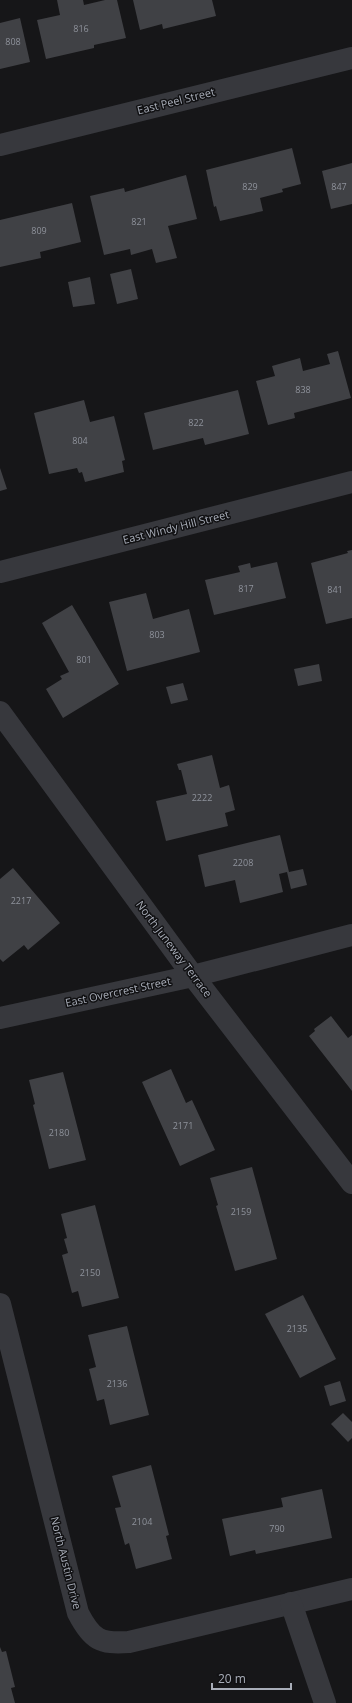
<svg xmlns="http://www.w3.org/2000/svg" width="352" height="1703" font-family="'Open Sans',sans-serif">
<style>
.building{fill:#404145}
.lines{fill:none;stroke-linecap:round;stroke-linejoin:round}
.minor{stroke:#37383d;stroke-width:22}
.labels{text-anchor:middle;stroke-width:3;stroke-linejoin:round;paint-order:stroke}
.number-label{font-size:9px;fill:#8e929b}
.street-label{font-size:11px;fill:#a8adb8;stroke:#111113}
</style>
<rect width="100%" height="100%" fill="#161618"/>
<g class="building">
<polygon points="57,0 83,0 84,5 105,0 117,0 126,38 94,45 94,48 46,59 37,20 60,15"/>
<polygon points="133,0 212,0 216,16 163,29 162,24 140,30"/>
<polygon points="20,18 30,62 0,69 0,23"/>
<polygon points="292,148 301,184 282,189 283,192 260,198 263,211 220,221 216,206 214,207 206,170"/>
<polygon points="352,163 352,204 331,209 322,171"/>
<polygon points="186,175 197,219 168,226 177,258 156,263 152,249 131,255 130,249 104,255 90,196 124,188 125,192"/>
<polygon points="72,203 81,242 40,252 41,258 0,267 0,220"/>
<polygon points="131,269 138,299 117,304 110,274"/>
<polygon points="90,277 95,304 73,307 68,282"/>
<polygon points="338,351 351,398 294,413 295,418 268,425 256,381 275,376 272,366 300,358 303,371 330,364 327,354"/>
<polygon points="238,390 249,434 205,445 203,438 153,450 144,413"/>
<polygon points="84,400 90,422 114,416 125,460 122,461 124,472 85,482 82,472 79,473 77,468 49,474 34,413"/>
<polygon points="0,468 7,489 0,491"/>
<polygon points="352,550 352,618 326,624 311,563 348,553 347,551"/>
<polygon points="277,562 286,598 214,615 205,580 240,572 238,566 250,563 251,568"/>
<polygon points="146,593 153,619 189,609 200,652 127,671 109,602"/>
<polygon points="72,605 119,684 63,718 46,689 62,679 60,676 69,672 42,623"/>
<polygon points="319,664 322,681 298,686 294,669"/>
<polygon points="183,683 188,700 171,704 166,687"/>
<polygon points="212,755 220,788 229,785 235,810 225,813 228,826 166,841 156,801 187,794 181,770 179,770 177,764"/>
<polygon points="280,835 289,872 303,869 307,885 291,889 287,872 279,874 283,892 240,903 235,880 205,887 198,855"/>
<polygon points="13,868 60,923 28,950 24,945 3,962 0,959 0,879"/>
<polygon points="331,1016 348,1038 352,1035 352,1091 309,1036 315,1031 314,1029"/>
<polygon points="171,1069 186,1103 192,1100 215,1150 180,1166 142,1082"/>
<polygon points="63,1072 86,1160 49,1169 33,1105 35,1104 29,1080"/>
<polygon points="252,1167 277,1259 235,1271 216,1206 218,1205 210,1178"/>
<polygon points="95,1205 119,1298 82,1307 78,1291 72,1293 62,1255 68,1253 64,1239 67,1238 61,1214"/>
<polygon points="303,1295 336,1359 300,1378 265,1314"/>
<polygon points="127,1326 149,1415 110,1425 104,1399 97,1401 89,1369 96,1367 88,1335"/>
<polygon points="340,1381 346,1401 330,1406 324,1386"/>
<polygon points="343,1413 352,1422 352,1438 348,1442 331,1424"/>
<polygon points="151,1465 169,1535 166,1536 172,1559 136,1569 129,1543 125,1545 115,1508 121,1507 112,1476"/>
<polygon points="322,1489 332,1538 256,1554 255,1550 230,1556 222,1519 283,1507 281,1498"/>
<polygon points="0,1647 2,1652 6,1651 15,1687 11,1688 15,1703 0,1703"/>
</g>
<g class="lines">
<g class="minor">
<polyline points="0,145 352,58"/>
<polyline points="0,572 352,482"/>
<polyline points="0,712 193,976 352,1183"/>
<polyline points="0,1018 193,976 352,935"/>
<path d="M0 1304 78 1613C92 1640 100 1644 129 1642L352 1589"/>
<polyline points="291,1603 325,1703"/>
</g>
</g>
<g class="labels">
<g class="number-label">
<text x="81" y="32">816</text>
<text x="13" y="45">808</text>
<text x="250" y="190">829</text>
<text x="339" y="190">847</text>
<text x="139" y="225">821</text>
<text x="39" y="234">809</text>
<text x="303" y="393">838</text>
<text x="196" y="426">822</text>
<text x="80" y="444">804</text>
<text x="246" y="592">817</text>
<text x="335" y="593">841</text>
<text x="157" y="638">803</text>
<text x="84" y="663">801</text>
<text x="202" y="801">2222</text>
<text x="243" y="866">2208</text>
<text x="21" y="904">2217</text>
<text x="183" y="1129">2171</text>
<text x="59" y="1136">2180</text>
<text x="241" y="1215">2159</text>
<text x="90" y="1276">2150</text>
<text x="297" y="1332">2135</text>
<text x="117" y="1387">2136</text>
<text x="142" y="1525">2104</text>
<text x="277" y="1532">790</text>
</g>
<g class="street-label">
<text transform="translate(176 101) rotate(-14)" y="4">East Peel Street</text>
<text transform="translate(176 527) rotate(-14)" y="4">East Windy Hill Street</text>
<text transform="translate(174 949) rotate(53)" y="4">North Juneway Terrace</text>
<text transform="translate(118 992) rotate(-12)" y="4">East Overcrest Street</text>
<text transform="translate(66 1563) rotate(76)" y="4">North Austin Drive</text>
</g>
</g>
<path d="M212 1683v6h79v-6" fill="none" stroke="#a8adb8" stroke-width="2"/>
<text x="218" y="1683" font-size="12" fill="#a8adb8" stroke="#111113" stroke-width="3" paint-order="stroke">20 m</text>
</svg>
